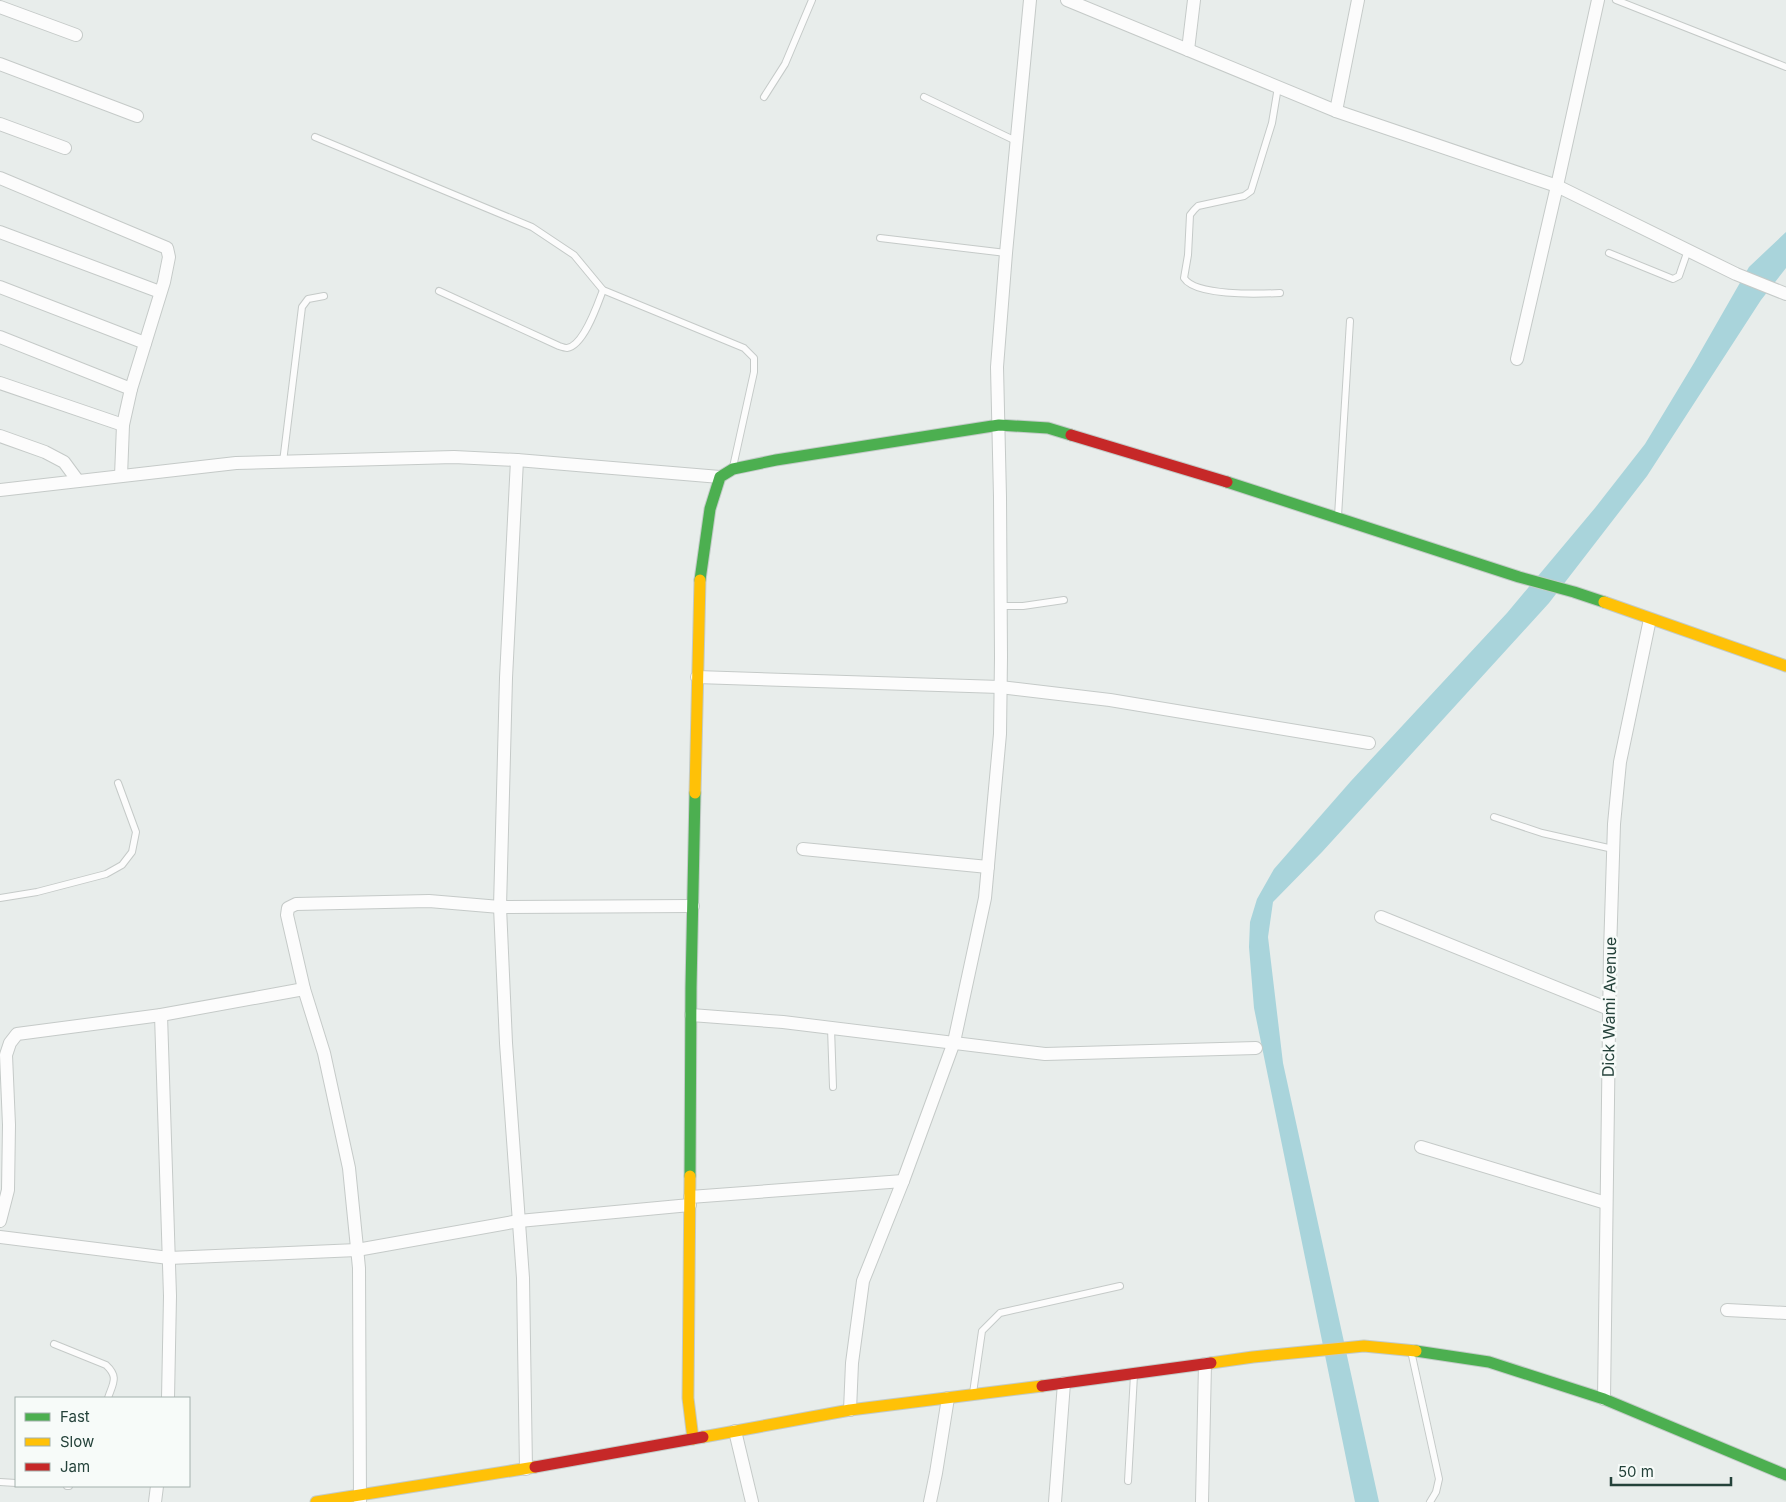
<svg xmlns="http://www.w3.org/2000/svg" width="1786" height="1502" font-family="Inter,sans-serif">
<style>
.water{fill:#a9d4db}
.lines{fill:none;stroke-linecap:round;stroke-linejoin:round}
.lane-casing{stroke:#c5cac8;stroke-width:8}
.street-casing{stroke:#c5cac8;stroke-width:14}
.fast-casing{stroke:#c3cbc8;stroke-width:13}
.slow-casing{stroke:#c3cbc8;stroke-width:13}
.jam-casing{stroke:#c3cbc8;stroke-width:13}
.lane{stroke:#fcfcfc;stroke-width:6}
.street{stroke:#fcfcfc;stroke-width:12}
.fast{stroke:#4caf50;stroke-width:11}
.slow{stroke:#ffc107;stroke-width:11}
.jam{stroke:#c62828;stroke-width:11}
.labels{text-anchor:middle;stroke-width:5;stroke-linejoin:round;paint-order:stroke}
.street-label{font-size:16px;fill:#24423a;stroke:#f7fbf9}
</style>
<rect width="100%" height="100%" fill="#e8edeb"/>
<polygon class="water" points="1786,232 1786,268 1761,300 1647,476 1549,603 1322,852 1273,902 1268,937 1283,1063 1379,1502 1355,1502 1254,1008 1249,947 1250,922 1257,899 1274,869 1351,781 1507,613 1595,508 1645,444 1694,363 1749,267"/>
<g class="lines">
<defs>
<g id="lane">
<polyline points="1616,0 1786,67"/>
<path d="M1278 87 1272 123 1251 191 1244 196 1198 206 1194 210 1190 215 1188 255 1184 278C1195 296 1259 294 1280 293"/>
<polyline points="764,97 785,64 812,0"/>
<polyline points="924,97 1016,141"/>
<polyline points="315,137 532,227 574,255 603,290 744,348 754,358 754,372 733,467"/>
<polyline points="880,238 1006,253"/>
<polyline points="1609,253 1673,279 1679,276 1688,250"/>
<path d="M439 291 559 346C562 347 565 348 567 348 584 346 598 303 603 290"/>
<polyline points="283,462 302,307 308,299 324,296"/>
<polyline points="1338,516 1350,321"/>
<polyline points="1001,606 1023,606 1064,600"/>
<polyline points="1494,817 1542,833 1613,849"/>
<polyline points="0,898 37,892 106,874 122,865 132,852 136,832 118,783"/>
<polyline points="831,1028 833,1087"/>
<path d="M54 1344 106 1365C119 1377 113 1383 108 1398"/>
<polyline points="1411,1351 1439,1479 1436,1492 1430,1502"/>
<polyline points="973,1393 982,1331 1000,1313 1120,1286"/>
<polyline points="1128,1481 1134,1375"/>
<polyline points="0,1482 16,1483"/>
<polyline points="67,1486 69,1486"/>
</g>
<g id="street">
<polyline points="1067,0 1336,111 1557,186 1736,274 1786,294"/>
<polyline points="0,7 76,35"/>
<polyline points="1188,50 1194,0"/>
<polyline points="0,64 137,116"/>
<polyline points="1336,111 1358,0"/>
<polyline points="0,124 65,148"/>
<polyline points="0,178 167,248 169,257 164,282 131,389 123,425 121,476"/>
<polyline points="0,232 160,292"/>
<polyline points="0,287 145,343"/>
<polyline points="0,337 131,389"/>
<polyline points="1517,359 1557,186 1598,0"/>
<polyline points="0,383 123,425"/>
<polyline points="0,436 45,452 64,462 78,481"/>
<polyline points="517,460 506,678 500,907 506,1043 523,1278 526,1469"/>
<polyline points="0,490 236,463 454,457 517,460 720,477"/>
<polyline points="697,677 1000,687 1110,700 1369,743"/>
<polyline points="803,849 988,867"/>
<polyline points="1381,917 1609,1009"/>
<polyline points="161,1015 170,1296 168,1398"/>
<polyline points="691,1015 783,1022 1045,1054 1256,1048"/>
<polyline points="1421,1147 1606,1203"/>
<polyline points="690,1197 903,1181"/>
<polyline points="0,1221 8,1190 9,1125 6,1055 10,1043 17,1034 161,1015 304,989"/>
<polyline points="0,1237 169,1258 357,1250 519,1221 690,1205"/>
<polyline points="1727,1310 1786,1313"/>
<polyline points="1604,1399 1610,952 1614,824 1620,762 1650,619"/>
<polyline points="850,1410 852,1363 863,1281 903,1181 954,1042 985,898 1000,734 1001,657 1000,497 997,367 1006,253 1030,0"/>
<polyline points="735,1431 752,1502"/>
<polyline points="155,1502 157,1486"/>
<polyline points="360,1502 359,1268 349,1168 324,1053 304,989 287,915 288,908 296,904 429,901 500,907 693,906"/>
<polyline points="930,1502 936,1473 948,1398"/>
<polyline points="1055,1502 1064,1383"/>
<polyline points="1202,1502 1205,1364"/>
</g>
<g id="fast">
<polyline points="1227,482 1519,577 1574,592 1604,602"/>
<polyline points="700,580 710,509 720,477 733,469 776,460 999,425 1048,428 1071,435"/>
<polyline points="690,1176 691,987 695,793"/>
<polyline points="1416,1351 1489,1362 1604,1399 1786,1475"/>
</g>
<g id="slow">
<polyline points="1604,602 1786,666"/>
<polyline points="695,793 700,580"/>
<polyline points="690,1176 688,1398 693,1439"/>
<polyline points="1211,1363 1253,1357 1364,1346 1416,1351"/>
<polyline points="703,1437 850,1410 1042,1386"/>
<polyline points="316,1502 535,1467"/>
</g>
<g id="jam">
<polyline points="1071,435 1227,482"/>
<polyline points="1042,1386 1211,1363"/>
<polyline points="535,1467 703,1437"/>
</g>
</defs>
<use href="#lane" class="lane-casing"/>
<use href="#street" class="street-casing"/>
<use href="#fast" class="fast-casing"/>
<use href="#slow" class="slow-casing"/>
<use href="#jam" class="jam-casing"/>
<use href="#lane" class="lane"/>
<use href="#street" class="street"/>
<use href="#fast" class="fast"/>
<use href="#slow" class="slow"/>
<use href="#jam" class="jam"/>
</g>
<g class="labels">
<g class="street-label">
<text transform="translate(1609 1007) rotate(-89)" y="6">Dick Wami Avenue</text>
</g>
</g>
<rect x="15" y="1397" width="175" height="90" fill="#f7fbf9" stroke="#a3b1ad"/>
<rect x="25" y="1413" width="25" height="8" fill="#4caf50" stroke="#a3b1ad"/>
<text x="60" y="1422" font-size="15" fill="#24423a">Fast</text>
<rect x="25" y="1438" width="25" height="8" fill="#ffc107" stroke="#a3b1ad"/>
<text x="60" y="1447" font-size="15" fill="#24423a">Slow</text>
<rect x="25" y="1463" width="25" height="8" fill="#c62828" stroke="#a3b1ad"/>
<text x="60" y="1472" font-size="15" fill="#24423a">Jam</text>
<path d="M1611 1477v8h120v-8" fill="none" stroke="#24423a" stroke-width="2.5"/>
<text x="1618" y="1477" font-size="15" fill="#24423a" stroke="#f7fbf9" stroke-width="4" paint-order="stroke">50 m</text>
</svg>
